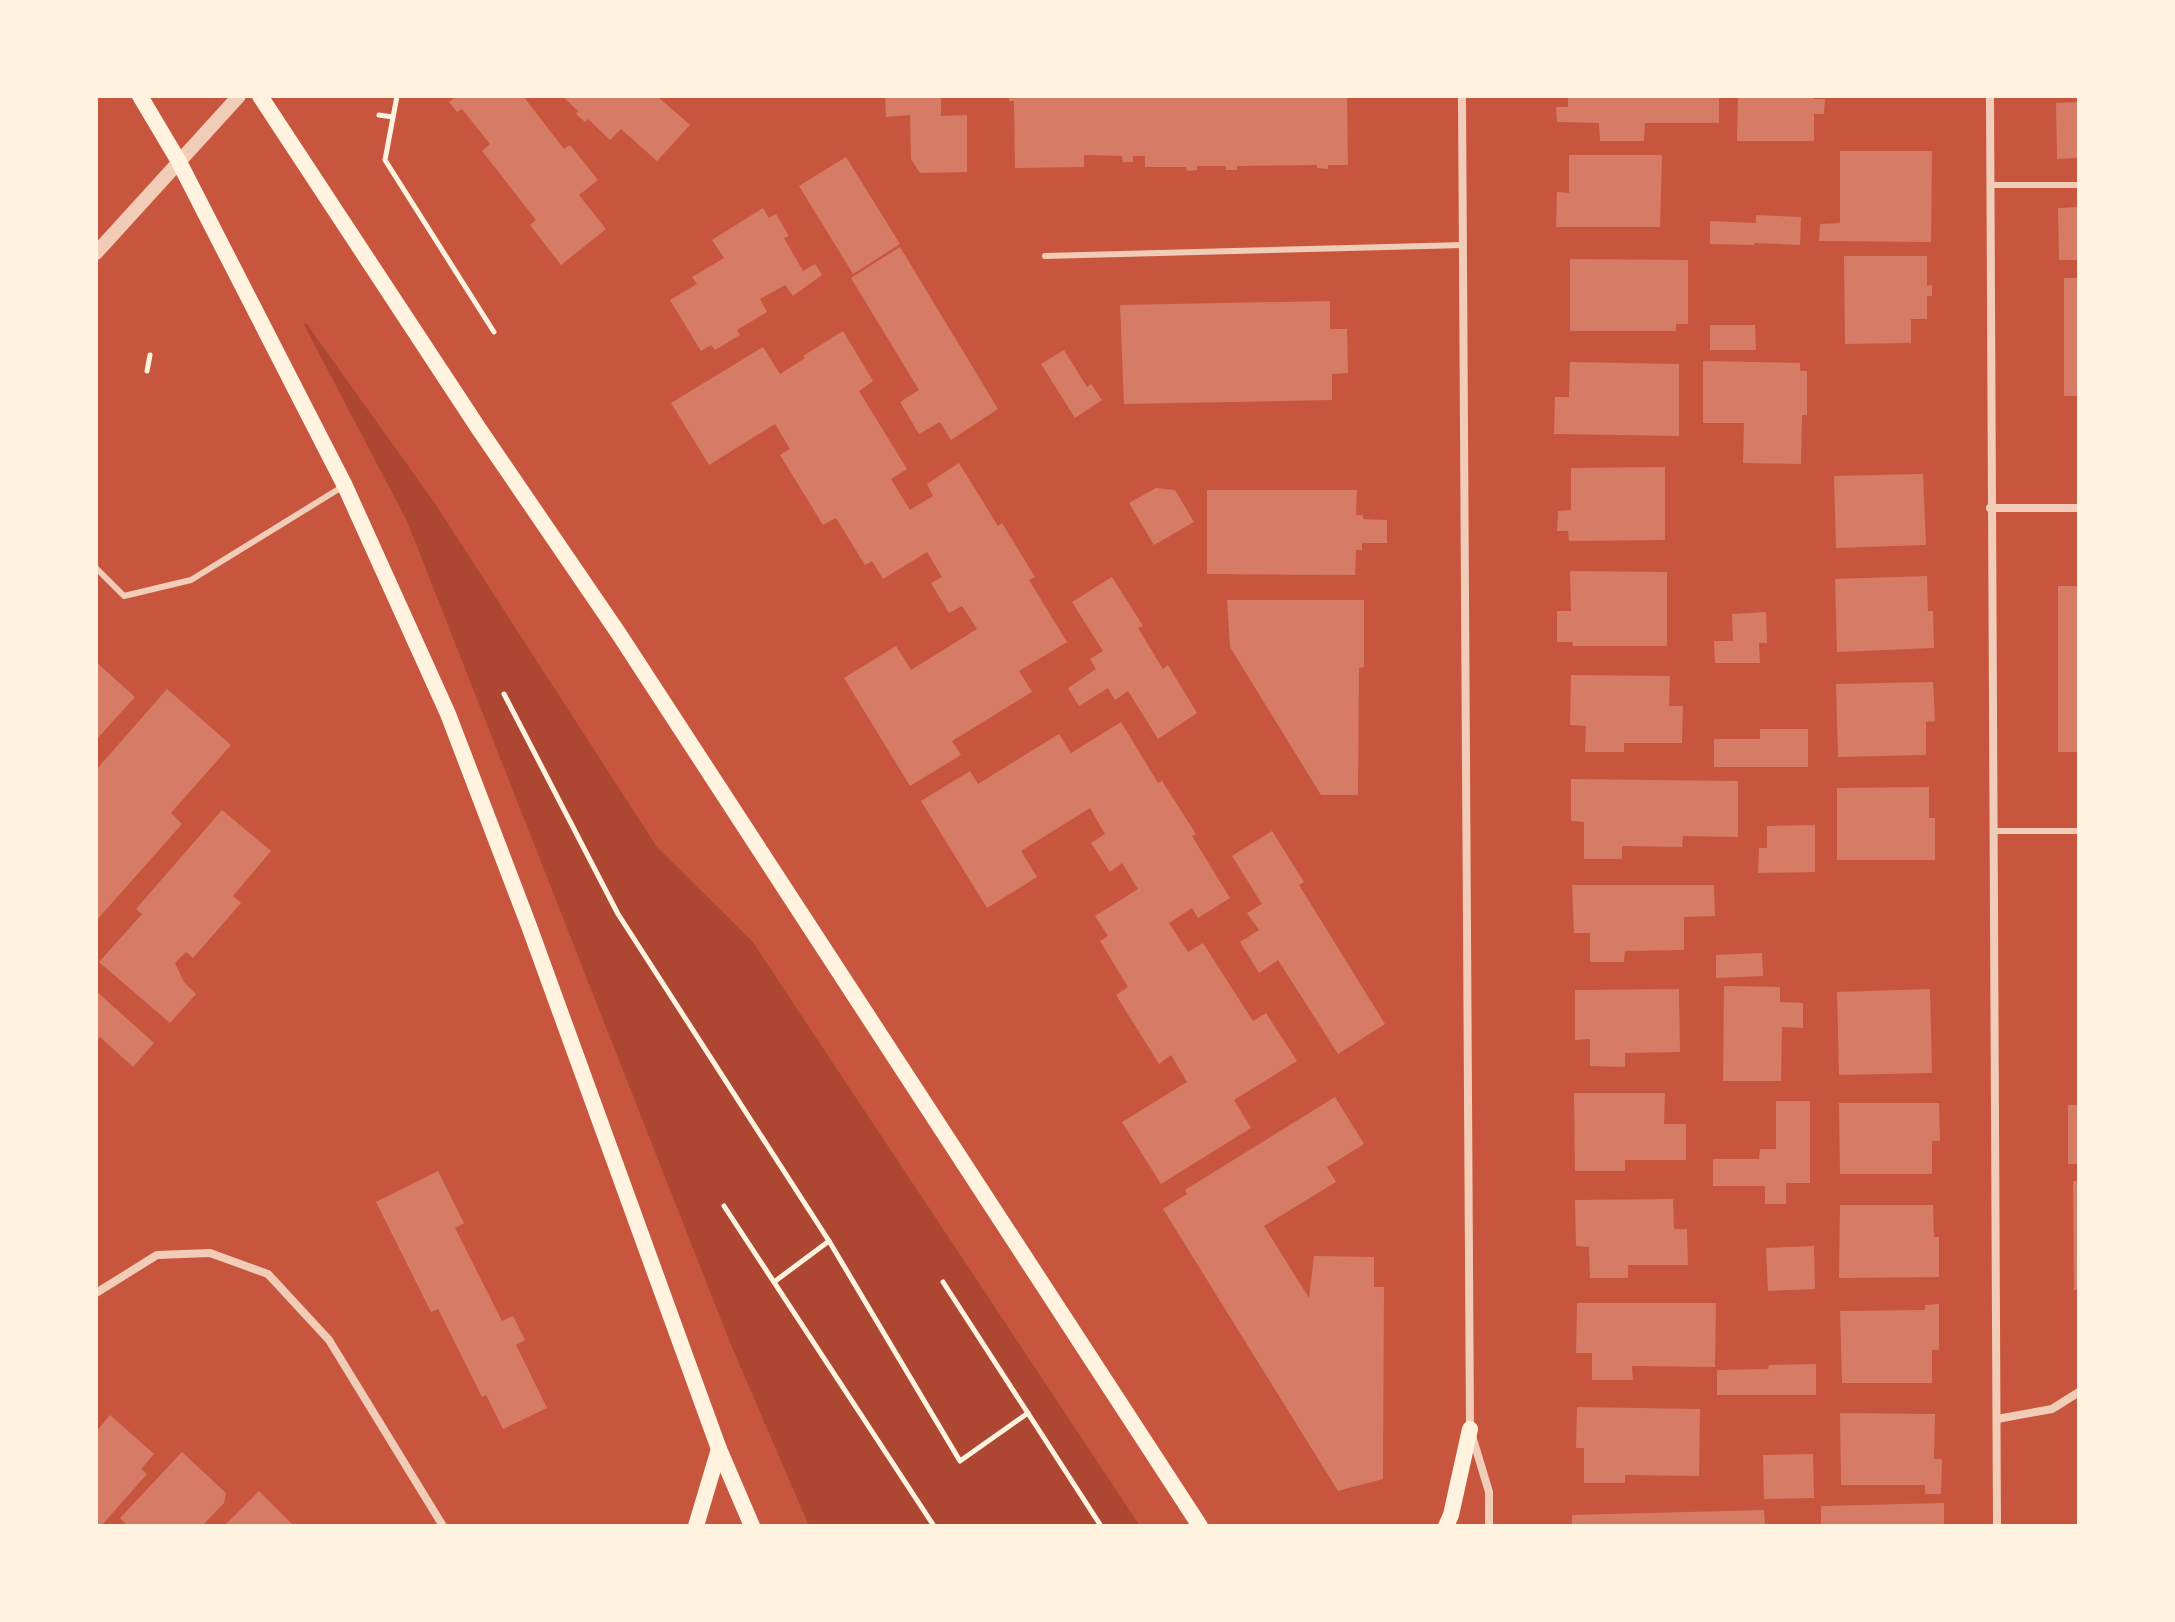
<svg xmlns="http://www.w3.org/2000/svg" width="2175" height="1622" font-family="Lato,sans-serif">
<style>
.green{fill:#ae4732}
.building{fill:#d67c66}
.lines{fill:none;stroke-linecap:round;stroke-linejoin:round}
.path{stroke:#fff3e0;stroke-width:5}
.service{stroke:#f1ccb7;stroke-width:6}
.minor{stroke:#f1ccb7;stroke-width:8}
.tertiary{stroke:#f1ccb7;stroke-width:14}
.secondary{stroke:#fff3e0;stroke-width:16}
</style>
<rect width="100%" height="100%" fill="#c8553d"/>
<polygon class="green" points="306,323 434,502 657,847 752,941 1140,1526 809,1526 729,1340 407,521 304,325"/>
<g class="building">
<polygon points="453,96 523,96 564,149 570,145 598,180 579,195 606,229 561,265 530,225 536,220 482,151 490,144 462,109 457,112 449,102 454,98"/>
<polygon points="562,96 657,96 690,125 657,161 621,129 610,140 588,119 585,122 576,114 578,111"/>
<polygon points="885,96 941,96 941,116 967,115 967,172 920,173 911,159 910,115 886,117"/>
<polygon points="1009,96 1347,96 1348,165 1328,165 1328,169 1317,168 1317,165 1237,166 1237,170 1226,170 1226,166 1197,166 1197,170 1187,171 1186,167 1145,167 1145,156 1133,156 1133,162 1123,162 1122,156 1084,155 1084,167 1015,168 1014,101 1009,101"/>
<polygon points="1568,96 1719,96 1719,123 1645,123 1644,141 1600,141 1599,123 1557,122 1556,107 1568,107"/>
<polygon points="1738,96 1814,96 1814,99 1825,99 1824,114 1814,114 1814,141 1737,141"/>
<polygon points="2079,102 2079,158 2057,159 2056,103"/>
<polygon points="1840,151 1932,151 1931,242 1819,241 1820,224 1840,223"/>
<polygon points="1569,155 1662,155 1660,227 1556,227 1557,192 1569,193"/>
<polygon points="846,157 900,244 853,274 799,186"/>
<polygon points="2079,207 2079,260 2059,260 2058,208"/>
<polygon points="763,208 769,218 776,214 789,236 784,238 803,271 815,264 822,275 793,296 785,285 760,299 767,312 737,330 740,335 715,350 711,345 701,351 670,300 697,284 692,277 724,258 712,240"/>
<polygon points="1756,215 1801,217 1800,245 1755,243 1754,245 1710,244 1710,221 1756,223"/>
<polygon points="900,247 998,409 951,440 940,422 919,434 900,402 919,390 851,278"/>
<polygon points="1844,256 1927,256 1927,286 1932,285 1932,296 1927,296 1927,319 1911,319 1911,343 1845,344"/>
<polygon points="1570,259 1688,260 1688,324 1676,324 1676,331 1570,331"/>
<rect x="2064" y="278" width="15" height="118"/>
<polygon points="1330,301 1330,329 1347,329 1348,373 1332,374 1332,400 1124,404 1120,305"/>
<polygon points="1710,325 1755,325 1756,350 1710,350"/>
<polygon points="843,331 873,381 859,391 907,469 891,479 910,510 933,496 927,484 959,463 998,526 1002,523 1035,577 1029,580 1067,642 1019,671 1032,692 952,741 961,755 910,786 844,678 896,646 911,670 977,629 962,606 949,613 931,583 942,577 927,552 883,579 872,561 865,565 836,518 823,525 780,455 790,449 775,424 709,465 671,403 763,347 780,374 805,358 803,356"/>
<polygon points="1064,350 1087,387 1091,384 1102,400 1075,418 1041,364"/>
<polygon points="1703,361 1800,363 1800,371 1807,371 1807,415 1802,415 1801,464 1743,463 1744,423 1703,423"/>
<polygon points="1570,362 1679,364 1679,436 1554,434 1555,397 1569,397"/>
<polygon points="1665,467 1665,540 1569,541 1568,531 1557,531 1558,511 1571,510 1571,468"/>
<polygon points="1923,474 1926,545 1836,548 1834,476"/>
<polygon points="1156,488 1175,490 1194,522 1154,545 1129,503"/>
<polygon points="1207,490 1357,490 1356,515 1363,515 1363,519 1387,520 1387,543 1362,543 1362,550 1356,550 1355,575 1207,574"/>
<polygon points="1570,571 1667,572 1667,646 1573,646 1572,642 1557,642 1557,611 1571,611"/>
<polygon points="1927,576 1928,611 1933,611 1934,648 1837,652 1835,579"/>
<polygon points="1112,577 1143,626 1138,628 1163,669 1168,665 1197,713 1158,739 1128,691 1115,700 1108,688 1079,706 1068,688 1096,669 1090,659 1103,651 1072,602"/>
<rect x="2058" y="586" width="21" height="166"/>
<polygon points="1227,600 1364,600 1364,667 1359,668 1358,795 1321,795 1230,647"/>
<polygon points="1766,612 1767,643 1759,643 1760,663 1715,663 1714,641 1733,641 1732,614"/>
<polygon points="96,662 135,697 96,740"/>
<polygon points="1571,675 1670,676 1669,706 1683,706 1682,743 1624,743 1624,752 1585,752 1586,726 1570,725"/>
<polygon points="1933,682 1935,721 1926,722 1926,755 1838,757 1836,684"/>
<polygon points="167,689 231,745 171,813 182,824 96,921 96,770"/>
<polygon points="1121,722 1158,783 1162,781 1196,834 1192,836 1230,898 1198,918 1192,908 1169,923 1188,952 1203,943 1253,1021 1266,1013 1297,1061 1234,1100 1251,1128 1161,1184 1122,1122 1187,1082 1171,1055 1159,1064 1116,995 1128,987 1100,941 1108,936 1095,916 1138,889 1122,863 1110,872 1091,843 1105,834 1090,808 1021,851 1037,877 987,908 921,801 970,771 978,784 1059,734 1071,753"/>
<polygon points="1760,729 1808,729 1808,767 1714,767 1714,739 1760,739"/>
<polygon points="1571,779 1738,781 1738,837 1683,836 1682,847 1622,846 1622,859 1584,859 1584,822 1571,821"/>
<polygon points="1929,787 1929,818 1935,818 1935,860 1837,860 1837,788"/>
<polygon points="222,810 271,851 233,896 241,903 193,958 186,952 175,963 184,982 196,994 170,1023 99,962 142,914 136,909"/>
<polygon points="1815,825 1815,872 1758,873 1759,848 1767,848 1767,826"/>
<polygon points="1272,831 1304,882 1299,885 1385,1024 1338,1054 1278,960 1259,973 1240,942 1259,930 1247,913 1262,904 1232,856"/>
<polygon points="1572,885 1714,885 1715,916 1684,917 1684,950 1625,951 1624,962 1590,962 1590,933 1574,933"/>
<polygon points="1762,953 1763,976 1716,978 1716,955"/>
<polygon points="1724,986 1780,987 1780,1002 1803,1003 1803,1028 1782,1027 1781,1081 1723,1081"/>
<polygon points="1679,989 1680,1052 1625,1053 1625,1067 1590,1066 1590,1039 1575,1040 1575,990"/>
<polygon points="1930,989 1932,1073 1839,1075 1837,992"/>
<polygon points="96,991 154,1043 133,1067 100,1037 96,1041"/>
<polygon points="1574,1093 1665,1093 1664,1124 1686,1124 1686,1160 1625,1160 1625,1171 1575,1171"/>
<polygon points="1335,1097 1364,1144 1327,1167 1336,1182 1264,1226 1309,1298 1314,1256 1374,1257 1374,1287 1384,1287 1383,1479 1338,1491 1163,1209 1187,1194 1185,1190"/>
<polygon points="1776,1101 1810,1101 1810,1183 1786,1183 1786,1204 1765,1204 1765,1186 1713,1186 1713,1159 1759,1159 1760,1149 1776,1149"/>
<polygon points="1839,1103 1939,1103 1940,1141 1932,1141 1932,1174 1840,1174"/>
<rect x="2068" y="1105" width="11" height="59"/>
<polygon points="438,1171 464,1223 455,1228 502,1321 513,1316 525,1340 516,1345 547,1408 503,1429 486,1395 482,1397 438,1309 431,1312 376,1202"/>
<polygon points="2073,1181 2079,1181 2079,1288 2074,1291"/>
<polygon points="1673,1199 1674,1229 1687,1229 1688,1265 1628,1265 1628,1278 1590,1278 1589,1247 1576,1246 1575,1200"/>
<polygon points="1840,1205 1933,1205 1934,1237 1939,1237 1939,1277 1839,1278"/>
<polygon points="1814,1246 1815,1289 1768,1291 1766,1248"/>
<polygon points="1577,1303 1716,1303 1715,1367 1632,1366 1633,1380 1592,1380 1592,1353 1576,1353"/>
<polygon points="1939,1304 1939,1350 1932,1350 1932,1383 1842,1383 1840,1311 1925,1310 1925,1305"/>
<polygon points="1816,1364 1816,1395 1717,1395 1717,1370 1768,1369 1769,1365"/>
<polygon points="1577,1407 1700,1409 1699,1476 1625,1475 1625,1483 1584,1483 1584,1448 1576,1448"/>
<polygon points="1840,1413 1935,1414 1934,1459 1942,1459 1941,1494 1925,1494 1925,1485 1841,1485"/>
<polygon points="110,1415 154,1454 141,1469 147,1474 101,1526 96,1526 96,1432"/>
<polygon points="182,1452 226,1493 224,1503 202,1526 128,1526 120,1518"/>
<polygon points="1813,1454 1814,1498 1764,1499 1763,1455"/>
<polygon points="259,1491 294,1526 224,1526"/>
<polygon points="1944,1503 1944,1526 1821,1526 1821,1506"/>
<polygon points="1764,1510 1765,1526 1572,1526 1572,1515"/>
</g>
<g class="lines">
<g class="path">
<polyline points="397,96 385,160 494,332"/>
<polyline points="379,115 393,117"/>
<polyline points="147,371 150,355"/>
<polyline points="504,694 618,914 829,1241 960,1461 1028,1413"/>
<polyline points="724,1206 934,1526"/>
<polyline points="774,1282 829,1241"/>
<polyline points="943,1282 1101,1526"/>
</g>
<g class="service">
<polyline points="1991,185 2079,185"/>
<polyline points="1045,256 1464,245"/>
<polyline points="96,568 124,596 191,580 342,487"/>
<polyline points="1995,831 2079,831"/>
</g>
<g class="minor">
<polyline points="1462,96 1470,1429 1489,1492 1489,1526"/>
<polyline points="1990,96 1997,1526"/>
<polyline points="1990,508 2079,508"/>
<polyline points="96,1293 157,1255 210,1253 268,1274 329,1340 443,1526"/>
<polyline points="1997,1419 2052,1409 2079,1392"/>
</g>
<polyline class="tertiary" points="96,253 239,96"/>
<g class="secondary">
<polyline points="140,96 178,160 345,486 448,714 529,926 719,1449 752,1526"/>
<polyline points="260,96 479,429 619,634 1200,1526"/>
<polyline points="696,1526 719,1449"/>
<polyline points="1446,1526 1451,1515 1470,1429"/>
</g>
</g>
<rect width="2175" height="1622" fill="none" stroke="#fff3e0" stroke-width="196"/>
</svg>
